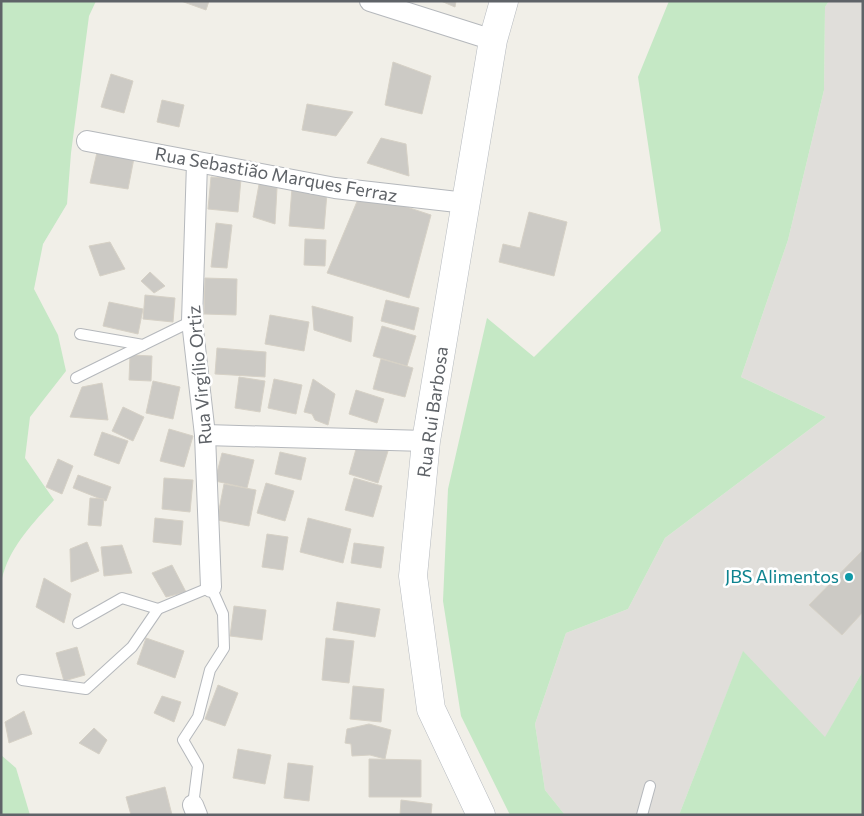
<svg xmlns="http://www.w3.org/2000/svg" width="864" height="816" font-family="Commissioner,sans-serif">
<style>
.industrial{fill:#e0deda}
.green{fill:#c5e8c5}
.building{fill:#cccac5;stroke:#d6d1c6}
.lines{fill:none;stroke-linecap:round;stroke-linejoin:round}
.service-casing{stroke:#b5b8bc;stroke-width:12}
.minor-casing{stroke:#b5b8bc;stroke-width:22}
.secondary-casing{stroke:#b6babf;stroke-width:29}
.service{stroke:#fff;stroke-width:10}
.minor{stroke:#fff;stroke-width:20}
.secondary{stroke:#fff;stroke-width:28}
.culture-dot{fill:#0f9aa8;stroke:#fff;stroke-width:2}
.labels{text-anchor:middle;stroke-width:5;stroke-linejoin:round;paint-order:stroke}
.street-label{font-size:18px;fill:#5f6368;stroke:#fff}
.culture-label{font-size:18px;fill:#0d838f;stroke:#fff;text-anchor:end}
</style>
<rect width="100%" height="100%" fill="#f1efe8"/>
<polygon class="industrial" points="829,1 863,1 863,671 825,738 743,652 679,815 565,815 545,790 535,724 566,633 628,609 665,538 826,417 741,377 788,240 824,90 825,7"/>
<g class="green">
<path d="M1 1H96L89 16 71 153 67 204 43 244 34 289 58 335 66 371 30 417 25 458 54 500C32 524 6 551 1 584Z"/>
<polygon points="669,1 829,1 825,7 824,90 788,240 741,377 826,417 665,538 628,609 566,633 535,724 545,790 565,815 510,815 461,716 443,601 448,489 487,318 534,357 661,231 638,77"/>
<polygon points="743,651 825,737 863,671 863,815 679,815"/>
<polygon points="1,755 16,768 30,815 1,815"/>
</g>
<g class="building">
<polygon points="181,1 209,1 206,10"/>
<polygon points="441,1 456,1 455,7"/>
<polygon points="393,62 431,76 422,114 385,105"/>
<polygon points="111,74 133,81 124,113 101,107"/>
<polygon points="162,100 184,105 179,127 157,122"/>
<polygon points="307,104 353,112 336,136 302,130"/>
<polygon points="381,138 406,144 409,176 367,163"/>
<polygon points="98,148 134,158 128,189 90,183"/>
<polygon points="211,177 241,179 238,212 208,209"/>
<polygon points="260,179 277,188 275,224 253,217"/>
<polygon points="292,188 327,193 324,229 289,226"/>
<polygon points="361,192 431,215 409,298 327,273"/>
<polygon points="529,212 567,222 554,276 499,262 503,244 520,248"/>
<polygon points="216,223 232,225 227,268 211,267"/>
<polygon points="305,239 326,240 325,266 304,265"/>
<polygon points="110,242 125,269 100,276 89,246"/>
<polygon points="150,272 165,286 154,293 141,281"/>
<polygon points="205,278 237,279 236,315 204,314"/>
<polygon points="145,295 175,298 173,322 143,319"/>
<polygon points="386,300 419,308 414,330 381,321"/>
<polygon points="109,302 143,309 138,334 103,326"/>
<polygon points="312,306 353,317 351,342 314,330"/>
<polygon points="270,315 309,322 304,351 265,344"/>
<polygon points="382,326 416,336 407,366 373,356"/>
<polygon points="217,348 266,352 265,377 215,374"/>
<polygon points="130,355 152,356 151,381 129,380"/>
<polygon points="381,359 413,368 405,397 373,389"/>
<polygon points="239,377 265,381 260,412 235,408"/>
<polygon points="274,379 302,385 296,414 268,408"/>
<polygon points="313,379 335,394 328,425 315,420 312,414 304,412"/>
<polygon points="153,381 180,387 173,419 146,413"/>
<polygon points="102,383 108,420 70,417 82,387"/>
<polygon points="356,390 384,399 377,423 349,414"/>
<polygon points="123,407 144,417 133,441 112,431"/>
<polygon points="169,429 193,436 184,467 160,461"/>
<polygon points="102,432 128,441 119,464 94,455"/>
<polygon points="358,442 388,451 378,483 349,474"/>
<polygon points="280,452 306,458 301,480 275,474"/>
<polygon points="222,453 254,460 247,488 215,481"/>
<polygon points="58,459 73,466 62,494 46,487"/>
<polygon points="78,475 111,487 106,501 73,488"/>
<polygon points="164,478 193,480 190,512 162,509"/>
<polygon points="354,478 382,486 373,517 345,510"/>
<polygon points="266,483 294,491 285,521 257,513"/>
<polygon points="224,484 256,490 249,526 217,520"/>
<polygon points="90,498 104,499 101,526 88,525"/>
<polygon points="155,518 183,521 181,545 153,542"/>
<polygon points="308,518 351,529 343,563 300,552"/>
<polygon points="267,534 288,537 283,570 262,567"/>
<polygon points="87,542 99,571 71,582 70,549"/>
<polygon points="354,543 384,547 381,568 351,563"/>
<polygon points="122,545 132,573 104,576 101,547"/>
<polygon points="863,550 863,612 842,635 809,605"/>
<polygon points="172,565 186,592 166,597 152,573"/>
<polygon points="44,578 71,594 64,623 36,607"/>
<polygon points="337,602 380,609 375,637 333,630"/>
<polygon points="234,606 266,610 262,640 230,636"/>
<polygon points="146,638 184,651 175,678 137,664"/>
<polygon points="326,638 354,641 349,683 322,680"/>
<polygon points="77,647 85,675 64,681 56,653"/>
<polygon points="218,685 238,693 225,726 205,719"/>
<polygon points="353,686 384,689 381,722 350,719"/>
<polygon points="162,696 181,702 174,722 154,713"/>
<polygon points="24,711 32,734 9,743 5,722"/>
<polygon points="369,724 391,730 385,759 370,755 352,756 351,744 345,743 347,729"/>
<polygon points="94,728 107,740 99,754 79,743"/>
<polygon points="238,749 271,755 265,784 233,778"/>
<polygon points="369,759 421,760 421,797 369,797"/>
<polygon points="288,763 313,766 309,801 284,798"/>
<polygon points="165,787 172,815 131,815 126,797"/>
<polygon points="401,800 432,804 431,815 400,815"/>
</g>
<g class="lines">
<defs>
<g id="service">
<polyline points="80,334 143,345 192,321"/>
<polyline points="76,378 143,345"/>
<polyline points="78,623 122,598 158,609"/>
<polyline points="22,680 86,689 132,647 158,609 211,587 223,614 224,648 210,670 198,717 183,740 198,766 193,805"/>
<polyline points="642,815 650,786"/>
</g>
<g id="minor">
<polyline points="370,1 493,40"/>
<polyline points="87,141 335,188 466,203"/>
<polyline points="197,163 192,321 205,435 211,587"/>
<polyline points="205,435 426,441"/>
<polyline points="193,805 197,815"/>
</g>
<polyline id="secondary" points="481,815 431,709 413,576 426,441 493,40 504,1"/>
</defs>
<use href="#service" class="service-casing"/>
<use href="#minor" class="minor-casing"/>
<use href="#secondary" class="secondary-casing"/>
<use href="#service" class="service"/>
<use href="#minor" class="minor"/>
<use href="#secondary" class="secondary"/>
</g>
<circle class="culture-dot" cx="849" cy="577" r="5"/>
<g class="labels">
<g class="street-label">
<text transform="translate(276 175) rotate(10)" y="6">Rua Sebastião Marques Ferraz</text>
<text transform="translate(200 375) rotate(-95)" y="6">Rua Virgílio Ortiz</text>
<text transform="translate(433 412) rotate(-82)" y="6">Rua Rui Barbosa</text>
</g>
<g class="culture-label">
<text x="839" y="583">JBS Alimentos</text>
</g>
</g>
<rect width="864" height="816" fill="none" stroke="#5f6368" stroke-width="5"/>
</svg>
